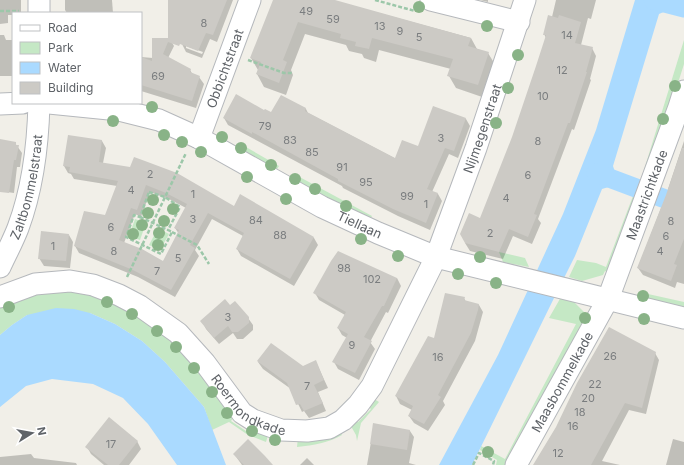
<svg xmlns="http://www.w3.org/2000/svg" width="684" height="465" font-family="Inter,sans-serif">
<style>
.green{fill:#c5e8c5}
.water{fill:#aadaff}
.shadow{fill:#0003;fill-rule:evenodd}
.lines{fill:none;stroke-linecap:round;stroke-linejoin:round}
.canal{stroke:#aadaff;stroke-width:19}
.building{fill:#cccac5;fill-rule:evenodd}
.street-casing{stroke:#b5b8bc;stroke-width:23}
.path{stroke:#9cc7a9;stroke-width:2.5;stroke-dasharray:4 2;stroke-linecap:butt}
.street{stroke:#fff;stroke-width:21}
.tree{fill:#89b387}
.labels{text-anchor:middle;stroke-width:4;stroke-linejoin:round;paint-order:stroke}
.number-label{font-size:11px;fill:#7a7d7f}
.street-label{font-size:13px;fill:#5f6368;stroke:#fff}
</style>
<rect width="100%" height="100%" fill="#f1efe8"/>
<g class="green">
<polygon points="684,40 684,64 673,99 611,274 605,271 603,275 582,281 569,277 577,260 596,263 606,267 633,196 631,195 636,183 640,183"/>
<polygon points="239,143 279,166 276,171 236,148"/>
<polygon points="294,174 372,216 369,222 291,179"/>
<polygon points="135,219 146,223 140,240 129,236"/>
<polygon points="158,228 169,234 160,250 149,245"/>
<polygon points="499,252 525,258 529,267 503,262"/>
<polygon points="72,288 121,304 173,340 236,414 231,421 246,431 250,424 269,432 266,442 248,435 229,422 212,430 204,407 165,362 142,341 115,324 90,313 27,315 12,325 0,335 0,304 20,295"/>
<polygon points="639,292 684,302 684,309 636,298"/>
<polygon points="561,297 572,300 588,316 508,465 496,465 497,460 480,450 481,446 505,459 576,324 549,318"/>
<polygon points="371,397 379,402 361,423 357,441 356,435 348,421 353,417 358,422 371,409 365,404"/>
<path d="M338 427 342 435C328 443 314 445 297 447L298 437Z"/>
</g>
<g class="water">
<polygon points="635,0 671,0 668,10 659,14 613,166 616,175 612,186 602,189 575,256 556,294 472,465 439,465 498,355 563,214 596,130"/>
<polygon points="56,308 74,309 90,313 115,324 142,341 165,362 204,407 226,465 177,465 148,424 123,398 93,384 52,379 26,386 0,407 0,335 12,325 27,315"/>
</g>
<g class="shadow">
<polygon points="0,0 21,0 21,13 13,13 13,15 8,15 8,23 0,24"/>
<polygon points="65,0 112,0 113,13 67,13 65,10"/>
<path d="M199 0H233L217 42 210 39 202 58 186 52 182 44ZM186 46 203 52 202 54 186 48Z"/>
<polygon points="274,0 331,0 471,38 477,49 488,53 496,66 485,98 456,88 449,76 451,69 379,50 376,62 364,58 362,54 349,51 346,45 305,34 291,70 293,75 286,95 264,87 257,74 258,70 251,58"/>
<polygon points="480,0 488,0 488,2"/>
<polygon points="556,0 596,0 591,19 588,18 581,45 592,48 596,56 590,79 591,80 574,130 572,129 538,219 541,223 532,244 513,236 503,259 470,251 465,243 481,219 513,138 546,38 544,34 552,17"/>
<polygon points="0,35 4,35 6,40 13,40 13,76 0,76"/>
<polygon points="170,39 174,46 168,58 190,70 193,75 199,77 204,84 196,108 141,91 141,57 153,58"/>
<polygon points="281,96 306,109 308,113 396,159 419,148 434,108 466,119 470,126 458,158 449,154 432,192 438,194 442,201 430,230 398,216 343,188 342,186 228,125 224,118 265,112 272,114"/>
<path d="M69 136 102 141 106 148 103 163 234 207 241 196 314 238 318 245 294 286 241 256 237 249 243 236 212 219 195 250 199 256 175 297 138 277 79 253 75 246 105 217 117 186 74 179 71 174 68 173 64 166ZM150 192 171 200 186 208 175 228 179 234 163 262 124 243 135 214 141 217Z"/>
<polygon points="0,140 15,143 22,153 20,167 17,167 14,193 0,191"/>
<polygon points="684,141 684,284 677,282 675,288 643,275 638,268 666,195"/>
<polygon points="69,235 73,242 70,268 44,266 39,258"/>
<polygon points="397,278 401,286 388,313 386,312 370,342 375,349 359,380 338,369 334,362 347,338 342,335 338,328 345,315 319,300 315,293"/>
<polygon points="464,298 466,302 479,305 483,312 475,341 443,401 445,405 428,431 414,423 409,416 412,410 400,404 396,396"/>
<polygon points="230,307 248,318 253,325 253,330 243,339 237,339 233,333 219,344 206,329 202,321"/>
<polygon points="655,353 659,360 646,414 629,410 602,461 620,465 535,465"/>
<polygon points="258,362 302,367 316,362 328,388 318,392 326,411 309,418 304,411 302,412 291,389 263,369"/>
<polygon points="374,425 410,431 414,437 409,463 416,465 367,465"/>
<polygon points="673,439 684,442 684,465 666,465"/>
<polygon points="137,441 141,449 129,465 104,465 91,454 87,447"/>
<polygon points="31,454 34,458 76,463 77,465 0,465 0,457"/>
<polygon points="234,454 272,465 242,465"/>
<polygon points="307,458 314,465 300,465"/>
</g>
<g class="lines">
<g class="canal">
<polyline points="653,0 684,8"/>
<polyline points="596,173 684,206"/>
</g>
</g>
<g class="building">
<polygon points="168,0 227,0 213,35 206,33 198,51 180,44 179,46 168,42 163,54 191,69 190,72 200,76 192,101 141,85 141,57 152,61 152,38 168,38"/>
<polygon points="273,0 335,0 471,38 468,46 489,52 478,85 447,76 453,59 372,38 369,49 355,46 356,42 340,38 341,34 298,22 283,60 287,62 279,83 256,74 261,62 250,58"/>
<polygon points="548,15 558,18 559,15 581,22 575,43 593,47 586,72 587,72 570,123 568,123 534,214 537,215 528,237 509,229 499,252 465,243 460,234 469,213 480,218 512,137 536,66 546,35 543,35"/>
<polygon points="236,94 264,110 265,109 271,112 281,95 306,108 305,111 395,158 402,140 418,146 433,106 466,118 454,151 445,148 427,189 438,193 426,223 393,209 338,181 338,179 252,132 252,134 223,118"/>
<path d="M68 135 102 140 99 162 130 167 134 157 145 161 177 173 234 206 240 194 314 237 290 279 236 249 244 233 208 213 190 245 195 248 171 290 133 270 74 246 84 211 105 215 118 181 69 172 70 167 63 166ZM146 185 166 193 187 204 174 228 179 230 163 261 142 249 119 240 131 208 137 210Z"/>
<polygon points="0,139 16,142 16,145 19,145 16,160 14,160 9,193 0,192"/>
<polygon points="682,148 684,148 684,239 674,264 677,265 671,281 637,268 666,195"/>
<polygon points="41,231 69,234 66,261 38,259"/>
<polygon points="338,251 397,278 384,306 382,306 364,337 372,341 355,373 332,362 348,334 337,328 346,312 313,293 331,261"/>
<polygon points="445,293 465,297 464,300 479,304 478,310 471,333 438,395 441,397 424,424 408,416 413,406 395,396 428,336 434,338"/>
<polygon points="225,299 230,305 235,301 249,317 249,323 238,332 232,332 228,326 214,338 200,321"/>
<polygon points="609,327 656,352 642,408 625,403 591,465 533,465 556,427 577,383"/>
<polygon points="271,343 303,366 316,360 324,380 314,385 323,403 304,411 300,404 296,405 287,383 257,361"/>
<polygon points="109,417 138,441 119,465 108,465 85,447"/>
<polygon points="373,423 410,430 407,450 370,444"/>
<polygon points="248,439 265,456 273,465 244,465 233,454"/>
</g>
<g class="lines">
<defs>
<g id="street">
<polyline points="431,0 519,22"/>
<polyline points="39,13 39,0"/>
<path id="s1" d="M49 103 119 110 159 120 199 138 322 207 378 233 436 257 684 318"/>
<polyline points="0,104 23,103"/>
<path id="s2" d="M199 138 250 0"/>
<path id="s3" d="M0 267C6 254 13 241 18 228 33 188 38 145 39 103"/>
<path id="s4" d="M0 297 35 284 70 281 93 285 119 295 140 306 178 333 205 363 242 413 253 420 281 430 307 431 329 428 343 420 358 405 372 386 436 257 476 148 525 0"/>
<path id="s5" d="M516 465 608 299 679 107 684 91"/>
</g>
</defs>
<use href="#street" class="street-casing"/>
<g class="path">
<polyline points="375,0 415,11"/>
<polyline points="0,11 19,11"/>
<polyline points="248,60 284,73 293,73"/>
<polygon points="149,192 165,197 180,207 168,230 172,232 161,254 126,237 134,215 140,217"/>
<polyline points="140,217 168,230"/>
<polyline points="172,232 197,245 209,264"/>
<polyline points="127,277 186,153"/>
<polyline points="473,465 479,453 494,461 493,465"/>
</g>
<use href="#street" class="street"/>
</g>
<g class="tree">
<circle cx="419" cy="7" r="6"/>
<circle cx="487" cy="26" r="6"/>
<circle cx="518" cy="55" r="6"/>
<circle cx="675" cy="86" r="6"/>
<circle cx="508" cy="88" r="6"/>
<circle cx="152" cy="107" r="6"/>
<circle cx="663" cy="119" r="6"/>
<circle cx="113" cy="121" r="6"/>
<circle cx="496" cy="123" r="6"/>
<circle cx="164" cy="135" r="6"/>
<circle cx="222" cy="137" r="6"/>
<circle cx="182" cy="142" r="6"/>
<circle cx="241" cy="148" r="6"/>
<circle cx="201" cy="152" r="6"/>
<circle cx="271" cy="165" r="6"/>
<circle cx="247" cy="177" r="6"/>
<circle cx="295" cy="179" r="6"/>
<circle cx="315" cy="189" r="6"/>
<circle cx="286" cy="199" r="6"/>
<circle cx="153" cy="200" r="6"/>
<circle cx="346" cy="206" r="6"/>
<circle cx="173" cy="209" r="6"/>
<circle cx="148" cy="213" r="6"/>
<circle cx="164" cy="221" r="6"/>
<circle cx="142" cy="225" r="6"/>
<circle cx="159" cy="233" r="6"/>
<circle cx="133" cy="234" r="6"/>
<circle cx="361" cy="239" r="6"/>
<circle cx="158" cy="245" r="6"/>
<circle cx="398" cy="256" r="6"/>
<circle cx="480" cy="257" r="6"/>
<circle cx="458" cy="274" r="6"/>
<circle cx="496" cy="283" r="6"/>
<circle cx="643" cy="296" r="6"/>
<circle cx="107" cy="302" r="6"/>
<circle cx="9" cy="307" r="6"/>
<circle cx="132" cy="314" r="6"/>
<circle cx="585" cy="318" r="6"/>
<circle cx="644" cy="319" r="6"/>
<circle cx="157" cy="331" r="6"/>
<circle cx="176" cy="347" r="6"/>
<circle cx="194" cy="368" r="6"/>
<circle cx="212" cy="392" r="6"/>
<circle cx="227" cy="413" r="6"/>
<circle cx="252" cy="431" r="6"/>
<circle cx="275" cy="440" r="6"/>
<circle cx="488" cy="452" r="6"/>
</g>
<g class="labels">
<g class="number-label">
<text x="306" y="15">49</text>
<text x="333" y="23">59</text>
<text x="204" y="27">8</text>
<text x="380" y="30">13</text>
<text x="400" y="35">9</text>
<text x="567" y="39">14</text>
<text x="419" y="41">5</text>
<text x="562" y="74">12</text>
<text x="158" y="80">69</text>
<text x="543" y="100">10</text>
<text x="265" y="130">79</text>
<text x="441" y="142">3</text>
<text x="290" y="144">83</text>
<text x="538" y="145">8</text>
<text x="312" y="156">85</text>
<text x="342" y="171">91</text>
<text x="150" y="178">2</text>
<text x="528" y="179">6</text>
<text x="366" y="186">95</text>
<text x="131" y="194">4</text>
<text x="193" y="198">1</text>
<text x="407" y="200">99</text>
<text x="506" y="202">4</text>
<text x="426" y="208">1</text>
<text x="193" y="223">3</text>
<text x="256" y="224">84</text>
<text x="671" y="225">8</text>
<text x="111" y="231">6</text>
<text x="490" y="237">2</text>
<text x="280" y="239">88</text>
<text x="666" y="240">6</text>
<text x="53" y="250">1</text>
<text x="114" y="255">8</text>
<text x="660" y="255">4</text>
<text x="178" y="262">5</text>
<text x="344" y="272">98</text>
<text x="157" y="275">7</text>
<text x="372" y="283">102</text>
<text x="228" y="321">3</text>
<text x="352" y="349">9</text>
<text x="610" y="360">26</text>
<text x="438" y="361">16</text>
<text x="595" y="388">22</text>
<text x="307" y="390">7</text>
<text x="588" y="402">20</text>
<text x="580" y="416">18</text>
<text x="573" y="430">16</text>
<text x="111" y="448">17</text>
<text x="558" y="457">12</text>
</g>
<g class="street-label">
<text dy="5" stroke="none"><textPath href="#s2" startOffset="74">Obbichtstraat</textPath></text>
<text dy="5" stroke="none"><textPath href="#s4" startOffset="729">Nijmegenstraat</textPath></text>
<text dy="5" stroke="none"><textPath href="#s3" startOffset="85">Zaltbommelstraat</textPath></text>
<text dy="5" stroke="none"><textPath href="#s5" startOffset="301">Maastrichtkade</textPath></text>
<text dy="5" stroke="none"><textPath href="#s1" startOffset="338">Tiellaan</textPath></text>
<text dy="5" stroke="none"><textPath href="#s5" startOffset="95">Maasbommelkade</textPath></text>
<text dy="5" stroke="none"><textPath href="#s4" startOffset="297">Roermondkade</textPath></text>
</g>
</g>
<rect x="12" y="12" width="130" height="92" fill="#ffffff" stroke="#bfc1c3"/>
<rect x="20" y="25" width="20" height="6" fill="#ffffff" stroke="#bfc1c3"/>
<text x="48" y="32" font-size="12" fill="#5f6368">Road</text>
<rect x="20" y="42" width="20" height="12" fill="#c5e8c5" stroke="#bfc1c3"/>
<text x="48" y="52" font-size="12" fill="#5f6368">Park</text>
<rect x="20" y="62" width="20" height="12" fill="#aadaff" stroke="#bfc1c3"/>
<text x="48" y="72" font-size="12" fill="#5f6368">Water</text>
<rect x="20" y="82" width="20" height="12" fill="#cccac5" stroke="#bfc1c3"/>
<text x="48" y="92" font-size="12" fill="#5f6368">Building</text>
<g transform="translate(32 433) rotate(79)" stroke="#ffffff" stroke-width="3" paint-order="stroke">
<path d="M0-3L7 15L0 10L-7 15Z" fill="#5f6368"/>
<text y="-6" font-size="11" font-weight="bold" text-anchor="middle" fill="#5f6368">N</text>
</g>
</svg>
